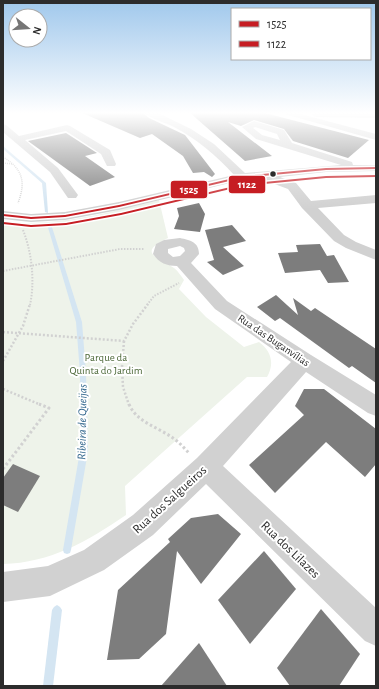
<svg xmlns="http://www.w3.org/2000/svg" width="379" height="689" font-family="'Alegreya Sans',sans-serif">
<style>
.green{fill:#eef3ea}
.lines{fill:none;stroke-linecap:round;stroke-linejoin:round}
.stream{fill:#d4e5f2;fill-rule:evenodd}
.building{fill:#7d7d7d}
.path-far3{stroke:#d1d1d1;stroke-width:1.5;stroke-dasharray:1 1;stroke-linecap:butt}
.path-far2{stroke:#d1d1d1;stroke-width:2;stroke-dasharray:1.5 1.5;stroke-linecap:butt}
.path-far1{stroke:#d1d1d1;stroke-width:2.5;stroke-dasharray:2 2;stroke-linecap:butt}
.path{stroke:#d1d1d1;stroke-width:3;stroke-dasharray:2.5 2.5;stroke-linecap:butt}
.minor{fill:#d1d1d1;fill-rule:evenodd}
.bus-1-casing{stroke:#fff;stroke-width:3}
.bus-2-casing{stroke:#fff;stroke-width:3}
.bus-1{fill:#c61d23;fill-rule:evenodd}
.bus-2{fill:#c61d23;fill-rule:evenodd}
.bus-dot{fill:#2c2c2c;stroke:#fff;stroke-width:1.5}
.labels{text-anchor:middle;stroke-width:4;stroke-linejoin:round;paint-order:stroke}
.street-label{font-size:11px;fill:#2c2c2c;stroke:#fff}
.park-label{font-size:11px;fill:#4c6838;stroke:#fff}
.water-label{font-size:12px;font-style:italic;fill:#376a90;stroke:#fff}
.near-street-label{font-size:13px;fill:#2c2c2c;stroke:#fff}
.line-badge{stroke:#fff;stroke-width:1.5}
.badge-label{font-size:11px;text-anchor:middle;font-weight:bold;fill:#fff}
</style>
<rect width="100%" height="100%" fill="#fff"/>
<path class="green" d="M159 200 168 238C136 253 158 257 174 268 178 271 181 276 184 280L179 289 206 317 244 347 259 342C271 351 275 363 267 377H247L125 486 126 515C88 541 50 563 3 564V222C56 227 108 213 159 200Z"/>
<g class="lines">
<g class="stream">
<polygon points="3,146 46,183 48,213 45,212 42,183 3,149"/>
<polygon points="47,223 51,224 82,322 86,373 88,451 71,550 70,553 67,554 64,553 63,550 80,451 80,373 76,322 47,224"/>
<polygon points="57,605 60,607 62,610 53,686 43,686 52,610 54,607"/>
</g>
</g>
<g class="building">
<polygon points="80,112 142,112 149,118 185,135 215,174 212,177 204,172 193,173 183,156 152,134 140,138"/>
<polygon points="189,112 261,112 369,140 348,158 293,141 284,129 254,120 241,126 228,122 272,156 245,161"/>
<polygon points="66,133 97,153 85,156 115,177 90,186 28,141"/>
<polygon points="199,203 205,214 200,232 174,229 179,216 177,208"/>
<polygon points="232,225 246,241 223,247 244,266 223,275 207,262 214,260 205,230"/>
<polygon points="320,244 327,256 334,255 349,282 328,283 320,270 285,273 278,253 298,252 296,245"/>
<polygon points="276,295 298,315 293,298 311,311 315,308 376,349 376,383 352,366 349,368 280,318 275,321 257,307"/>
<polygon points="304,389 324,389 376,429 376,464 365,477 326,442 275,493 249,465 304,415 295,406"/>
<polygon points="13,464 40,476 18,512 3,505 3,478"/>
<polygon points="218,514 241,534 201,584 177,551 166,634 139,659 107,660 118,590 170,542 168,539 191,518"/>
<polygon points="264,551 296,589 250,644 218,600"/>
<polygon points="321,609 360,654 339,686 290,686 277,668"/>
<polygon points="199,643 227,686 161,686"/>
</g>
<g class="lines">
<g class="path-far3">
<path d="M3 157C23 169 26 182 18 203"/>
<polyline points="3,163 13,164"/>
</g>
<g class="path-far2">
<path d="M23 230C32 253 35 281 30 305"/>
<polyline points="3,271 120,249 144,249"/>
<polyline points="147,305 154,296 179,283"/>
</g>
<g class="path-far1">
<polyline points="3,332 124,341 133,324 148,304"/>
<polyline points="124,341 122,367 123,387 129,405"/>
<polyline points="3,361 23,326 30,304"/>
<polyline points="3,389 41,405"/>
</g>
<g class="path">
<path d="M129 404C136 422 158 427 173 438 179 442 184 448 189 453"/>
<polyline points="3,469 49,408 39,404"/>
</g>
<g class="minor">
<polygon points="3,112 10,112 3,116"/>
<path d="M143 112H156L191 129 214 144 245 173 341 165 256 139 242 127 254 121 284 130 292 143 352 162 353 165H376V171L326 172 280 177 296 183 311 201 376 195V203L318 208 344 235 356 242 376 250V260L346 248 334 241 302 208 288 189 261 179 242 180 119 210 65 220 31 222 3 219V211L31 214 65 212 119 202 234 175C217 156 197 139 174 127 164 122 151 119 143 112ZM255 127 277 134 280 140 262 135 253 128Z"/>
<polygon points="278,112 293,112 376,134 376,140"/>
<polygon points="313,112 376,112 376,118 316,117 313,116 312,114"/>
<polygon points="3,124 6,125 19,136 67,125 70,126 110,150 116,164 115,166 107,166 101,154 66,131 25,140 58,168 78,195 76,198 68,198 50,172 3,132"/>
<path d="M180 238C190 240 199 242 199 254L191 263 227 301 311 355 376 395V416L368 413 306 372 223 466 376 608V646L365 641 206 484 153 535 104 570 50 596 3 602V572L48 566 84 550 133 515 197 458 291 362 215 309 177 266C167 266 159 263 153 254L156 244 164 240ZM180 246 184 248 185 251 180 256 173 257 168 253V249Z"/>
</g>
<defs>
<polygon id="bus-1" points="376,167 376,169 326,170 242,178 119,207 65,217 31,219 3,216 3,214 31,217 65,215 119,205 242,176 326,168"/>
<polygon id="bus-2" points="376,175 376,177 326,178 243,186 121,215 66,225 31,227 3,224 3,222 31,225 66,223 121,213 243,184 326,176"/>
</defs>
<use href="#bus-1" class="bus-1-casing"/>
<use href="#bus-2" class="bus-2-casing"/>
<use href="#bus-1" class="bus-1"/>
<use href="#bus-2" class="bus-2"/>
</g>
<linearGradient id="sky" x2="0" y2="1"><stop stop-color="#a0c8ec"/><stop offset="0.54" stop-color="#fff"/><stop offset="1" stop-color="#fff" stop-opacity="0"/></linearGradient>
<rect width="379" height="209" fill="url(#sky)"/>
<circle class="bus-dot" cx="273" cy="174" r="3.5"/>
<g class="labels">
<g class="street-label">
<text transform="translate(274 340) rotate(34)" y="4">Rua das Buganvílias</text>
</g>
<g class="park-label">
<text x="106" y="361">Parque da<tspan x="106" dy="13">Quinta do Jardim</tspan></text>
</g>
<g class="water-label">
<text transform="translate(82 422) rotate(-89)" y="4">Ribeira de Queijas</text>
</g>
<g class="near-street-label">
<text transform="translate(169 499) rotate(-42)" y="5">Rua dos Salgueiros</text>
<text transform="translate(291 549) rotate(44)" y="5">Rua dos Lilazes</text>
</g>
</g>
<g class="line-badge">
<rect x="228" y="175" width="38" height="19" rx="4" fill="#c61d23"/>
<rect x="170" y="180" width="38" height="19" rx="4" fill="#c61d23"/>
</g>
<g class="badge-label">
<text x="247" y="188">1122</text>
<text x="189" y="193">1525</text>
</g>
<rect width="379" height="689" fill="none" stroke="#2c2c2c" stroke-width="8"/>
<rect x="231" y="8" width="140" height="52" fill="#ffffff" stroke="#ababab"/>
<rect x="239" y="21" width="20" height="6" fill="#c61d23" stroke="#ababab"/>
<text x="267" y="28" font-size="12" fill="#2c2c2c">1525</text>
<rect x="239" y="41" width="20" height="6" fill="#c61d23" stroke="#ababab"/>
<text x="267" y="48" font-size="12" fill="#2c2c2c">1122</text>
<g transform="translate(28 28) rotate(107)"><circle r="19" fill="#ffffff" stroke="#ababab"/>
<path d="M0-3L7 15L0 10L-7 15Z" fill="#767676"/>
<text y="-6" font-size="11" font-weight="bold" text-anchor="middle" fill="#2c2c2c">N</text>
</g>
</svg>
